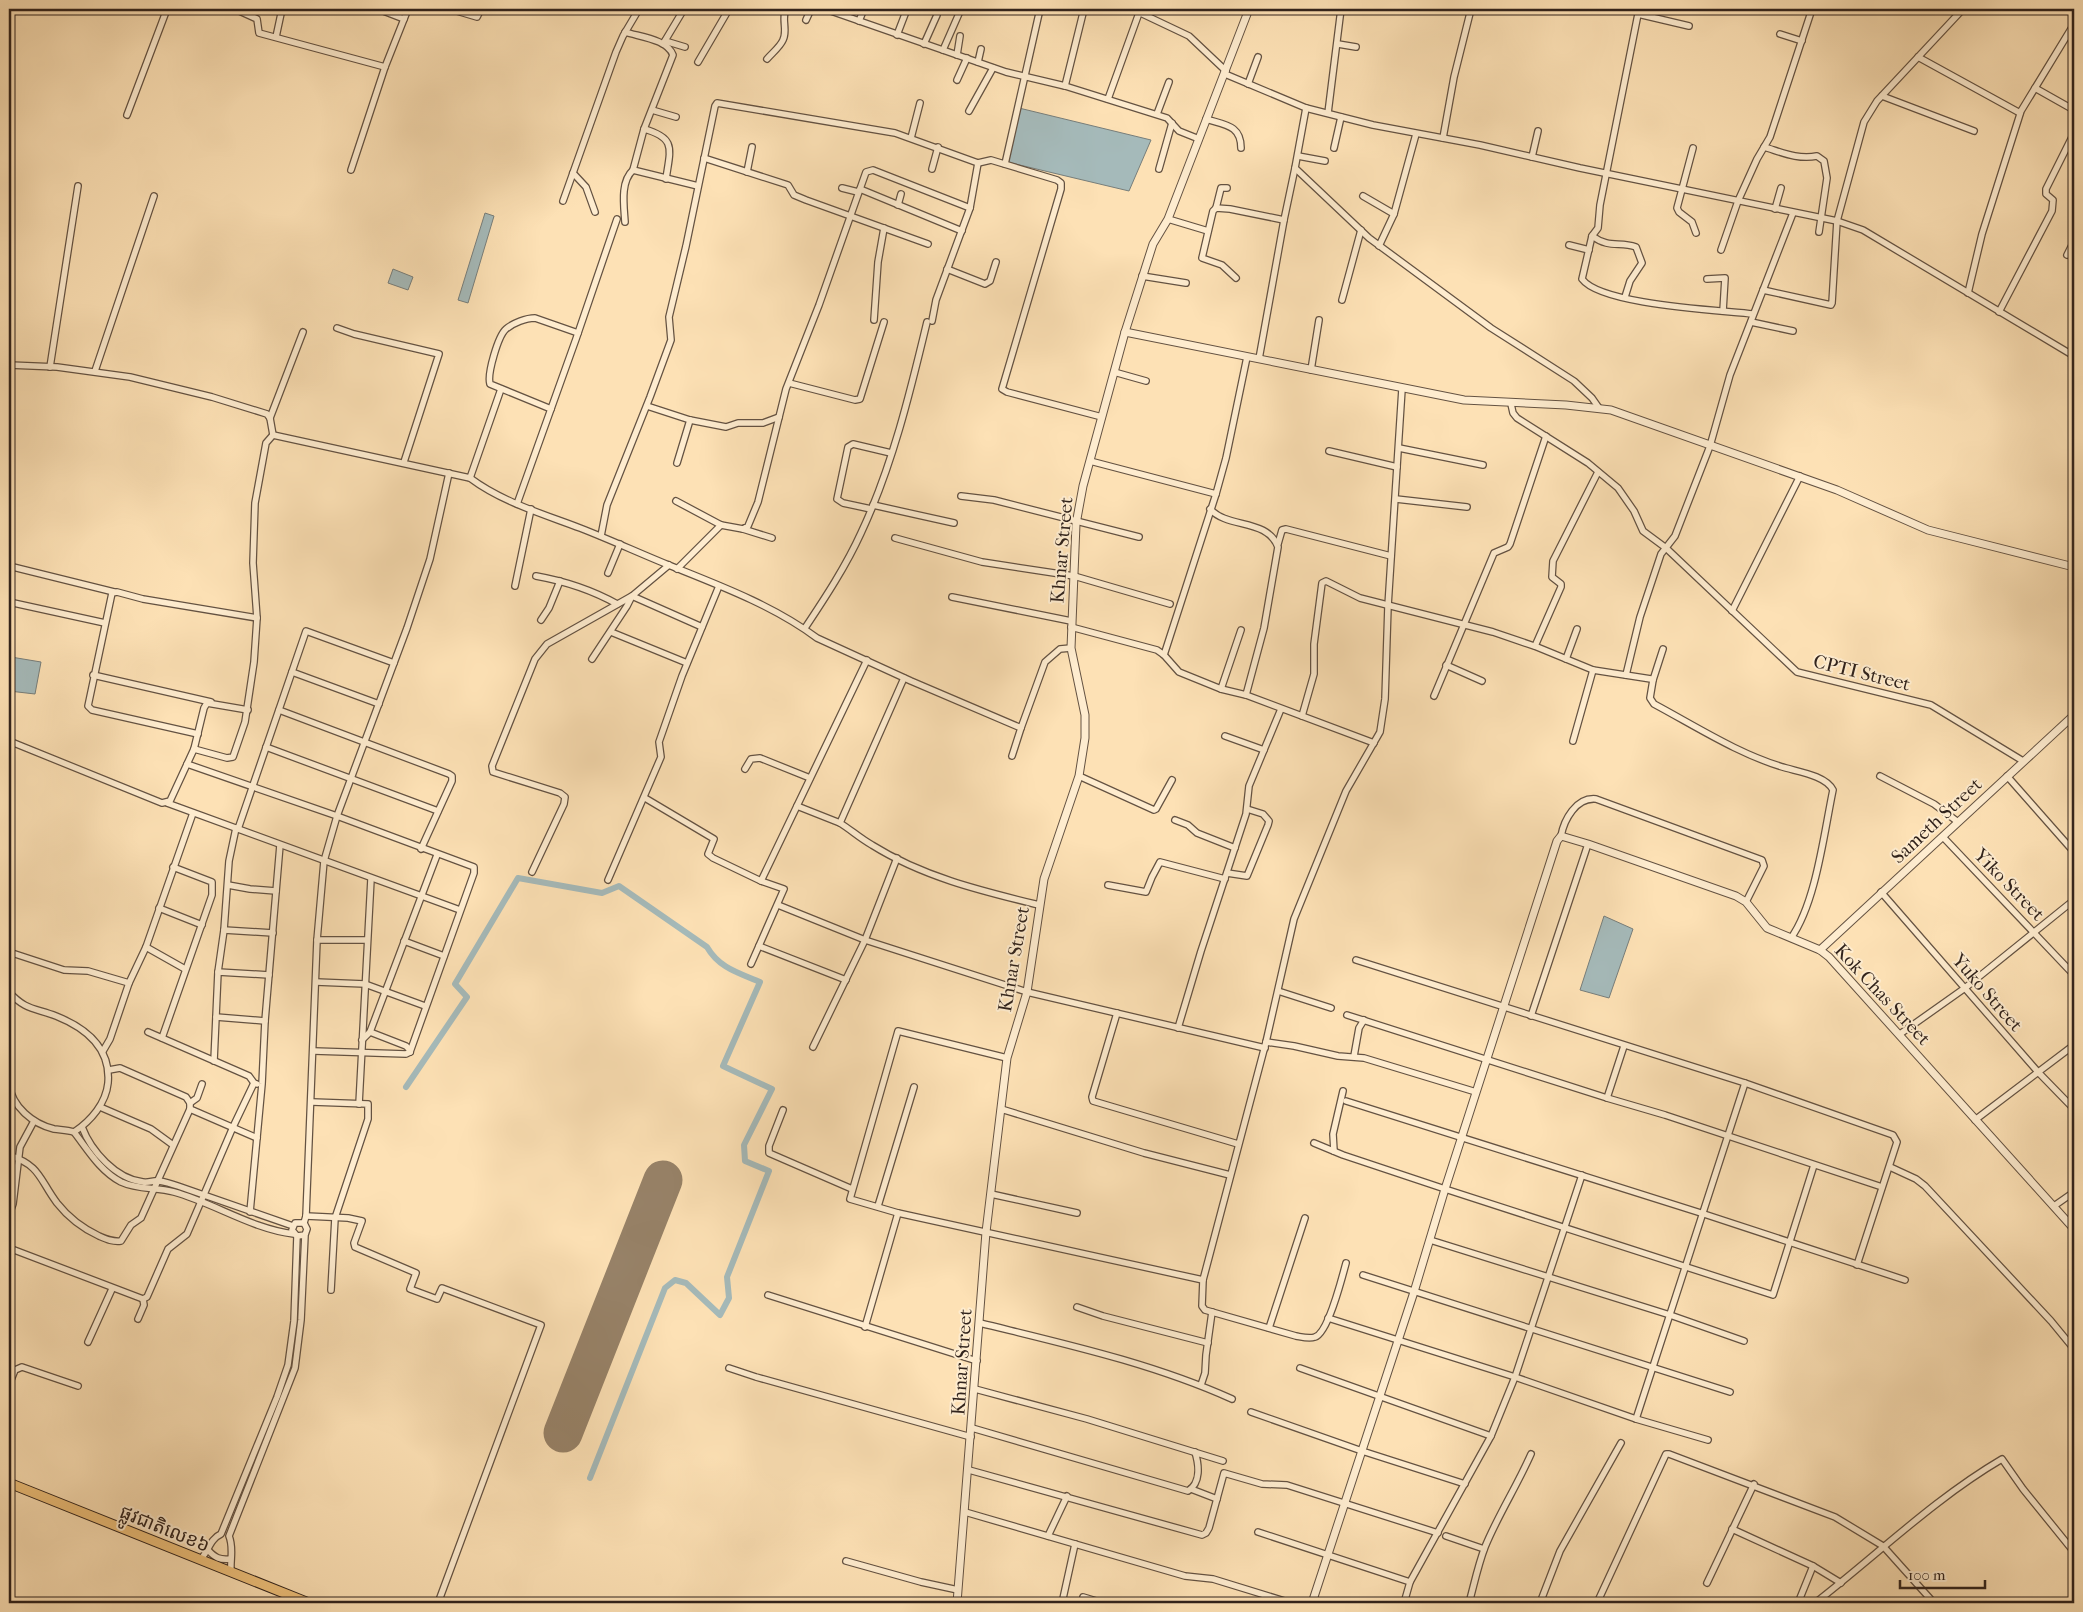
<svg xmlns="http://www.w3.org/2000/svg" width="2083" height="1612" font-family="'IM FELL French Canon','Noto Sans Khmer',serif">
<style>
.water{fill:#a5baba;stroke:#777e7b}
.lines{fill:none;stroke-linecap:round;stroke-linejoin:round}
.canal{stroke:#a5baba;stroke-width:6}
.runway{stroke:#978268;stroke-width:39}
.minor-casing{stroke:#645242;stroke-width:8}
.tertiary-casing{stroke:#645242;stroke-width:9}
.trunk-casing{stroke:#31231c;stroke-width:11}
.minor{stroke:#feeccf;stroke-width:5.5}
.tertiary{stroke:#feeccf;stroke-width:7}
.trunk{stroke:#eec07a;stroke-width:9}
.labels{text-anchor:middle;stroke-width:4;stroke-linejoin:round;paint-order:stroke}
.street-label{font-size:19px;fill:#31231c;stroke:#feeccf}
</style>
<rect width="100%" height="100%" fill="#fde1b5"/>
<filter id="stains"><feTurbulence type="fractalNoise" baseFrequency=".004" numOctaves="4"/><feColorMatrix values="0 0 0 0 .2 0 0 0 0 .09 0 0 0 0 .02 0 0 0 .5 -.17"/></filter>
<radialGradient id="worn" r=".72"><stop offset=".6" stop-color="#630" stop-opacity="0"/><stop offset="1" stop-color="#630" stop-opacity=".3"/></radialGradient>
<g class="water">
<polygon points="1019,108 1151,140 1129,191 1007,162"/>
<polygon points="485,213 494,216 468,303 458,300"/>
<polygon points="393,269 413,277 408,290 388,283"/>
<polygon points="11,657 41,662 35,694 9,691 9,658"/>
<polygon points="1604,916 1633,929 1609,998 1580,990"/>
</g>
<g class="lines">
<path class="canal" d="M406 1087 467 997 455 984 518 878 602 893 619 886 707 947C719 968 739 973 760 982L723 1066 772 1089 744 1145 745 1161 769 1171 727 1277 729 1298 720 1315 686 1283 675 1280 665 1288 590 1478"/>
<polyline class="runway" points="563,1433 663,1180"/>
<defs>
<g id="minor">
<polyline points="235,9 257,19 259,33 385,67"/>
<polyline points="378,9 404,19"/>
<polyline points="450,9 477,17 481,9"/>
<polyline points="825,9 1006,72 1065,86 1167,118 1179,131 1199,139"/>
<polyline points="1132,9 1189,36 1226,71"/>
<path d="M1639 9 1600 205 1598 228 1592 236 1582 279C1601 305 1719 310 1753 314"/>
<polyline points="1638,14 1689,26"/>
<polyline points="806,20 811,9"/>
<polyline points="859,21 864,9"/>
<path d="M625 32C640 37 667 39 673 55L644 129 633 170 698 186"/>
<polyline points="1780,34 1802,41"/>
<polyline points="897,35 907,9"/>
<polyline points="276,37 282,9"/>
<polyline points="665,41 685,47"/>
<polyline points="663,44 684,9"/>
<polyline points="924,44 937,15 936,9"/>
<polyline points="1338,44 1356,47"/>
<polyline points="943,50 961,9"/>
<polyline points="957,55 960,36"/>
<polyline points="1918,57 2020,113"/>
<path d="M767 59C772 53 780 47 783 40 788 30 781 19 786 9"/>
<polyline points="698,62 729,9"/>
<polyline points="978,62 981,49"/>
<polyline points="1225,74 1306,108 1373,125 1480,145 1580,168 1837,221 1863,230 2074,356"/>
<polyline points="957,80 967,58"/>
<polyline points="1248,84 1258,57"/>
<polyline points="1065,86 1084,9"/>
<polyline points="2035,88 2074,110"/>
<polyline points="1882,96 1974,131"/>
<polyline points="1108,99 1139,13"/>
<polyline points="1306,108 1295,168 1369,238 1491,328 1574,381 1592,398 1599,408"/>
<polyline points="652,110 676,117"/>
<polyline points="969,111 993,68"/>
<polyline points="1328,113 1341,9"/>
<polyline points="1157,114 1169,82"/>
<polyline points="127,115 167,9"/>
<path d="M1206 119C1225 125 1241 125 1241 148"/>
<path d="M644 129C677 138 670 150 666 179"/>
<polyline points="911,138 920,103"/>
<polyline points="1443,138 1454,77 1471,9"/>
<path d="M1764 147C1781 152 1798 160 1817 156L1824 161 1827 178 1819 232"/>
<polyline points="1334,148 1341,117"/>
<polyline points="1693,148 1677,208 1679,212 1692,222 1696,233"/>
<polyline points="1298,156 1325,161"/>
<polyline points="1532,157 1538,131"/>
<polyline points="704,158 788,185 794,195 806,200 928,244"/>
<polyline points="1005,164 1040,9"/>
<polyline points="932,169 938,147"/>
<polyline points="1159,169 1172,123"/>
<polyline points="351,170 385,67 408,9"/>
<polyline points="747,172 752,147"/>
<polyline points="573,173 586,187 595,212"/>
<polyline points="842,188 858,192"/>
<polyline points="860,189 962,231"/>
<polyline points="1363,196 1394,214"/>
<polyline points="563,201 616,52 623,36 639,9"/>
<polyline points="898,205 901,194"/>
<polyline points="1216,208 1221,188 1227,188"/>
<polyline points="1775,209 1781,188"/>
<polyline points="1168,219 1208,231"/>
<path d="M625 222C624 206 620 182 633 170"/>
<path d="M1592 236C1610 249 1619 241 1636 247L1642 263 1630 281 1625 297"/>
<polyline points="1569,245 1589,250"/>
<polyline points="1379,246 1394,214 1416,134"/>
<polyline points="1721,250 1738,201 1757,159 1770,137 1812,9"/>
<polyline points="2067,255 2074,241"/>
<polyline points="947,269 985,284 990,281 996,262"/>
<polyline points="1142,276 1186,283"/>
<polyline points="1236,278 1222,265 1202,258 1213,211 1216,208 1230,209 1284,220 1295,168"/>
<polyline points="1707,279 1725,278 1723,311"/>
<polyline points="1763,290 1831,305 1832,303 1837,221 1864,122 1877,101 1963,9"/>
<polyline points="1968,293 1982,234 2021,111 2074,24"/>
<polyline points="1342,300 1361,230"/>
<polyline points="1999,312 2052,211 2053,200 2046,194 2046,189 2074,133"/>
<polyline points="874,320 878,262 884,228"/>
<polyline points="932,321 936,300 970,208 978,163"/>
<polyline points="1751,322 1793,331"/>
<polyline points="337,328 354,334 439,354 404,462"/>
<polyline points="1259,359 1284,220"/>
<polyline points="9,365 57,367 130,377 212,397 267,414 270,418 273,435"/>
<polyline points="50,367 78,186"/>
<polyline points="1311,370 1319,320"/>
<polyline points="95,371 154,196"/>
<polyline points="1114,372 1146,381"/>
<polyline points="789,383 855,400 860,399 884,322"/>
<polyline points="1511,404 1513,413 1517,418 1588,463 1618,488 1634,511 1643,531 1666,548 1797,672 1931,705 2023,761"/>
<polyline points="647,406 690,420 726,427 738,423 763,423 779,417"/>
<path d="M551 409 490 384C487 374 498 336 506 329 513 323 526 318 535 318L578 333"/>
<polyline points="270,418 303,332"/>
<path d="M273 435 470 478C502 502 543 514 580 528 611 540 641 554 671 566 721 586 774 606 817 638L911 681 1021 728 1045 662 1060 649 1071 648"/>
<polyline points="1399,448 1483,465"/>
<polyline points="1329,451 1397,467"/>
<polyline points="1090,461 1216,494"/>
<polyline points="677,463 690,420"/>
<polyline points="470,478 501,389"/>
<polyline points="961,496 994,500 1139,537"/>
<polyline points="1396,499 1467,507"/>
<polyline points="676,501 721,525 743,529 748,526 758,502 786,389 819,305 866,172 873,170 970,208"/>
<polyline points="517,504 576,339 617,219"/>
<polyline points="873,505 954,523"/>
<polyline points="871,509 843,503 837,499 848,447 853,444 891,453"/>
<path d="M1210 509C1228 529 1267 518 1278 547L1264 628 1246 695"/>
<polyline points="743,529 772,538"/>
<polyline points="601,536 607,505 650,397 671,340 669,317 686,246 715,106 717,103 895,133 978,163 991,160 1057,180 1061,183 1061,189 1002,389 1007,392 1102,417"/>
<polyline points="895,538 982,562 1074,576 1170,604"/>
<polyline points="1278,544 1282,530 1286,529 1391,556"/>
<polyline points="9,566 114,592"/>
<polyline points="677,569 721,525"/>
<polyline points="608,573 620,544"/>
<path d="M536 576C564 581 592 590 617 604"/>
<polyline points="515,586 531,509"/>
<polyline points="952,597 1071,621"/>
<polyline points="9,602 105,623"/>
<polyline points="1732,611 1800,476"/>
<polyline points="541,620 549,608 560,581"/>
<polyline points="1071,627 1157,650 1164,655 1179,672 1221,689 1246,695 1374,743"/>
<path d="M805 628C825 598 846 566 861 533 892 467 910 393 927 322"/>
<polyline points="611,632 687,663"/>
<polyline points="1535,646 1561,587 1561,584 1552,577 1553,561 1598,472"/>
<polyline points="1164,655 1216,494 1226,458 1247,357"/>
<polyline points="592,659 627,606 632,596 669,565"/>
<polyline points="1566,659 1577,629"/>
<polyline points="1446,665 1482,681"/>
<polyline points="292,672 379,704"/>
<polyline points="93,675 211,702"/>
<polyline points="1626,675 1640,617 1661,554 1675,536 1710,446 1730,375 1793,213"/>
<path d="M904 678 840 823C851 830 861 839 872 845 923 877 982 891 1039 905"/>
<polyline points="1653,680 1663,649"/>
<polyline points="1221,689 1241,630"/>
<polyline points="1434,696 1494,553 1508,547 1510,544 1546,436"/>
<polyline points="279,710 449,774 452,776 452,781 421,849"/>
<path d="M1302 716 1314 674V644L1322 583 1326 581 1360 598 1493 632 1537 647 1593 670 1651 679 1653 680 1650 698 1654 704C1697 727 1740 755 1786 768 1800 772 1826 776 1833 790 1824 833 1816 903 1791 938"/>
<polyline points="198,734 92,710 88,706 112,593 117,592 143,599 257,618"/>
<polyline points="1225,736 1264,750"/>
<polyline points="9,741 162,803 170,801 194,749 227,758 233,757 245,722 254,662 257,618 253,563 255,503 266,443 273,435"/>
<polyline points="1573,741 1593,670"/>
<polyline points="266,747 438,811"/>
<polyline points="194,749 204,708 207,703 248,710"/>
<polyline points="1012,756 1021,728"/>
<polyline points="187,764 337,816 474,867 474,873 410,1052"/>
<polyline points="745,769 751,759 760,758 810,778"/>
<polyline points="1079,776 1154,810 1156,809 1172,780"/>
<polyline points="1880,776 1934,804 1958,822"/>
<polyline points="2007,776 2074,852"/>
<polyline points="645,798 714,839 708,854 713,858 761,881 784,889 751,964"/>
<polyline points="167,803 460,910"/>
<polyline points="797,806 840,823"/>
<polyline points="1175,820 1188,825 1197,833 1235,848"/>
<polyline points="238,829 306,631 394,663"/>
<path d="M1561 836C1564 820 1576 797 1596 799L1762 860 1764 866 1746 902"/>
<polyline points="1943,837 2074,975"/>
<polyline points="532,872 564,804 565,797 560,793 493,772 492,766 535,659 547,644 632,596 702,627"/>
<polyline points="1227,873 1247,876 1268,825 1269,821 1263,814 1247,809"/>
<polyline points="608,880 661,757 659,742 682,676 719,586"/>
<polyline points="761,881 867,660"/>
<polyline points="228,885 250,889 276,891"/>
<polyline points="1108,885 1146,892 1152,877 1160,862 1225,879"/>
<polyline points="1881,892 2038,1072 2074,1109"/>
<polyline points="778,905 865,940 1027,992 1265,1048"/>
<polyline points="159,908 202,925"/>
<polyline points="224,930 273,933"/>
<polyline points="317,940 367,940"/>
<polyline points="404,941 444,956"/>
<polyline points="759,946 846,980"/>
<polyline points="146,947 185,969"/>
<polyline points="9,952 64,970 88,971 129,983"/>
<polyline points="1356,960 1745,1083 1893,1135 1897,1142 1857,1265"/>
<polyline points="218,972 269,975"/>
<polyline points="316,982 365,984 425,1006"/>
<polyline points="1278,991 1331,1008"/>
<path d="M9 992C25 1010 35 1008 56 1016 86 1028 111 1048 108 1083 106 1103 91 1121 74 1132"/>
<polyline points="1117,1013 1092,1097 1093,1101 1238,1144"/>
<polyline points="1347,1015 1607,1098 1665,1115 1882,1187"/>
<polyline points="1531,1016 1588,844"/>
<polyline points="216,1017 265,1021"/>
<polyline points="1178,1028 1201,951 1246,814 1249,786 1281,709"/>
<polyline points="148,1032 249,1076 254,1083 257,1084"/>
<polyline points="370,1032 406,1046 409,1049 410,1052"/>
<polyline points="1900,1034 1965,988 2074,900"/>
<polyline points="162,1038 212,895 212,882 173,867"/>
<polyline points="362,1040 370,1032 437,855"/>
<polyline points="1266,1042 1294,1046 1338,1056 1364,1058 1476,1092"/>
<polyline points="813,1047 865,940 897,858"/>
<polyline points="103,1051 110,1039 129,983 146,947 193,813"/>
<polyline points="314,1051 406,1054 410,1052"/>
<polyline points="1354,1056 1359,1028 1364,1020"/>
<polyline points="1007,1058 898,1031 850,1199 898,1213 1203,1280"/>
<polyline points="214,1061 218,972 224,930 229,861 236,828"/>
<polyline points="109,1070 120,1068 186,1097 190,1103"/>
<path d="M9 1084C12 1107 33 1124 54 1129 61 1130 67 1130 74 1132 88 1150 100 1171 121 1182 138 1190 156 1187 174 1192 214 1203 252 1229 294 1234"/>
<polyline points="1607,1098 1624,1046"/>
<polyline points="1346,1101 1704,1214 1905,1280"/>
<polyline points="312,1102 368,1104 368,1119 335,1218 331,1290"/>
<polyline points="359,1104 371,879"/>
<polyline points="100,1107 151,1129 173,1145"/>
<polyline points="190,1109 257,1138"/>
<polyline points="1001,1109 1144,1153 1230,1175"/>
<polyline points="783,1110 769,1146 769,1153 852,1189"/>
<polyline points="1975,1120 2074,1045"/>
<path d="M82 1127C91 1151 116 1179 143 1182 149 1183 154 1180 159 1181 165 1182 172 1184 178 1186L293 1226"/>
<polyline points="1314,1143 1343,1155 1445,1189 1773,1295 1814,1165"/>
<polyline points="1334,1151 1333,1134 1343,1091"/>
<path d="M9 1155C41 1166 39 1179 57 1203 68 1217 82 1228 99 1236 106 1239 112 1242 121 1241L131 1225 141 1218 190 1109V1103L197 1098 202 1084"/>
<polyline points="1890,1167 1916,1179 1925,1186 2051,1321 2074,1349"/>
<polyline points="991,1194 1077,1213"/>
<polyline points="878,1206 914,1087"/>
<polyline points="2054,1206 2074,1192"/>
<polyline points="250,1212 262,1084 265,1021 280,845"/>
<polyline points="9,1215 13,1204 20,1147 34,1121"/>
<polyline points="306,1216 348,1218 362,1221 354,1243 355,1247 416,1273 410,1289 437,1299 442,1288 541,1325 438,1603"/>
<polyline points="304,1223 306,1216 317,940 324,861 337,816 407,628 430,559 449,473"/>
<polyline points="1430,1240 1670,1315 1744,1341"/>
<polyline points="9,1248 143,1299"/>
<path d="M1346 1263C1342 1278 1328 1333 1315 1337 1309 1339 1302 1337 1296 1336L1205 1310 1202 1306 1203 1280 1266 1042 1294 919 1346 791 1380 732 1385 699 1388 606 1402 389"/>
<polyline points="1363,1275 1730,1392"/>
<polyline points="768,1295 977,1361"/>
<polyline points="1077,1307 1103,1316 1208,1343"/>
<polyline points="1328,1318 1515,1377 1636,1419 1708,1440"/>
<polyline points="138,1319 144,1305 143,1299 147,1297 168,1249 187,1234 233,1127 254,1083"/>
<path d="M980 1323C1065 1344 1152 1363 1232 1399"/>
<polyline points="865,1327 898,1213"/>
<polyline points="1269,1328 1305,1218"/>
<polyline points="88,1342 112,1289"/>
<polyline points="729,1368 756,1377 971,1437"/>
<polyline points="1300,1368 1491,1436"/>
<polyline points="9,1385 15,1370 22,1367 78,1386"/>
<polyline points="1201,1385 1205,1373 1206,1355 1212,1312"/>
<polyline points="975,1389 1087,1419 1223,1461"/>
<polyline points="1251,1412 1362,1451 1465,1484"/>
<polyline points="1636,1419 1745,1083"/>
<path d="M972 1428 1188 1491C1201 1483 1199 1465 1195 1452"/>
<polyline points="969,1470 1202,1535 1206,1533 1209,1528 1224,1473 1262,1484 1287,1485 1438,1533"/>
<polyline points="1191,1489 1217,1499"/>
<polyline points="965,1512 1185,1576 1213,1579 1291,1603"/>
<polyline points="1732,1529 1813,1566 1841,1583"/>
<polyline points="1258,1532 1410,1582"/>
<polyline points="1048,1536 1067,1496"/>
<polyline points="1446,1536 1484,1549"/>
<path d="M208 1550C215 1558 220 1560 230 1559"/>
<path d="M201 1559C209 1550 210 1539 221 1534L277 1397 288 1365 294 1321 297 1236"/>
<polyline points="846,1561 921,1582 958,1590"/>
<path d="M231 1572C230 1559 234 1548 229 1536L295 1368 301 1320 305 1235 307 1229 304 1223H295L292 1230 297 1236 305 1235"/>
<polyline points="1707,1583 1754,1484"/>
<polyline points="1083,1597 1103,1603"/>
<polyline points="1062,1603 1075,1544"/>
<polyline points="1404,1603 1410,1582 1491,1436 1515,1377 1582,1175"/>
<path d="M1469 1603C1474 1585 1478 1565 1485 1547 1498 1515 1517 1486 1531 1454"/>
<polyline points="1540,1603 1560,1551 1621,1443"/>
<polyline points="1597,1603 1666,1454 1669,1454 1835,1517 1883,1546 1934,1603"/>
<polyline points="1798,1603 1813,1566"/>
<path d="M1815 1603C1877 1555 1934 1499 2002 1459L2023 1489 2074 1552"/>
</g>
<g id="tertiary">
<polyline points="1125,332 1464,400 1566,405 1611,410 1837,490 1928,530 2074,567"/>
<polyline points="1820,950 2074,715"/>
<polyline points="957,1603 986,1232 1007,1058 1027,992 1044,879 1079,776 1085,738 1085,715 1071,648 1076,524 1083,486 1125,332 1153,244 1168,219 1249,9"/>
<polyline points="1312,1603 1414,1292 1445,1189 1557,841 1561,836 1588,844 1736,896 1746,902 1767,928 1820,950 1829,957 2074,1229"/>
</g>
<polyline id="trunk" points="9,1483 309,1603"/>
</defs>
<use href="#minor" class="minor-casing"/>
<use href="#tertiary" class="tertiary-casing"/>
<use href="#trunk" class="trunk-casing"/>
<use href="#minor" class="minor"/>
<use href="#tertiary" class="tertiary"/>
<use href="#trunk" class="trunk"/>
</g>
<g class="labels">
<g class="street-label">
<text transform="translate(1061 550) rotate(-85)" y="7">Khnar Street</text>
<text transform="translate(1862 672) rotate(14)" y="7">CPTI Street</text>
<text transform="translate(1936 820) rotate(-43)" y="7">Sameth Street</text>
<text transform="translate(2010 884) rotate(46)" y="7">Yiko Street</text>
<text transform="translate(1013 959) rotate(-80)" y="7">Khnar Street</text>
<text transform="translate(1988 992) rotate(49)" y="7">Yuko Street</text>
<text transform="translate(1883 994) rotate(47)" y="7">Kok Chas Street</text>
<text transform="translate(961 1362) rotate(-86)" y="7">Khnar Street</text>
<text transform="translate(165 1528) rotate(22)" y="7">ផ្លូវជាតិលេខ៦</text>
</g>
</g>
<rect width="2083" height="1612" fill="none" stroke="#fde1b5" stroke-width="30"/>
<rect x="10" y="10" width="2063" height="1592" fill="none" stroke="#31231c" stroke-width="2.5"/>
<rect x="15" y="15" width="2053" height="1582" fill="none" stroke="#31231c"/>
<path d="M1900 1580v8h85v-8" fill="none" stroke="#31231c" stroke-width="2.5"/>
<text x="1908" y="1580" font-size="15" fill="#31231c" stroke="#feeccf" stroke-width="4" paint-order="stroke">100 m</text>
<rect width="100%" height="100%" filter="url(#stains)"/>
<rect width="100%" height="100%" fill="url(#worn)"/>
</svg>
